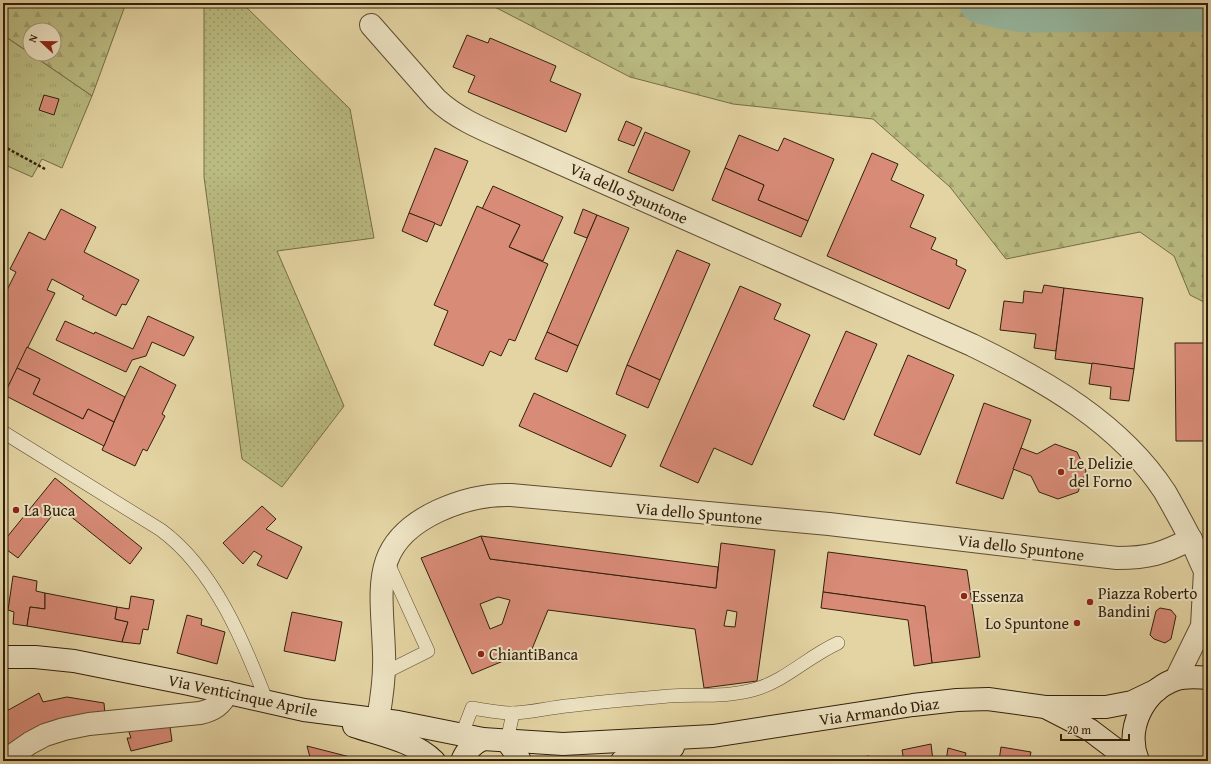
<svg xmlns="http://www.w3.org/2000/svg" width="1211" height="764" font-family="'Gentium Book Plus',serif">
<style>
.forest{fill:url(#forest-firs);stroke:#766e46}
.park{fill:url(#park-tufts);stroke:#766e46}
.garden{fill:url(#garden-dots);stroke:#766e46}
.lines{fill:none;stroke-linecap:round;stroke-linejoin:round}
.river{stroke:#97b9a1;stroke-width:41}
.building{fill:#d88b77;stroke:#32200a;fill-rule:evenodd}
.service-casing{stroke:#5e4d30;stroke-width:14}
.minor-casing{stroke:#5e4d30;stroke-width:24}
.secondary-casing{stroke:#32200a;stroke-width:24}
.path{stroke:#32200a;stroke-width:2.5;stroke-dasharray:3 2;stroke-linecap:butt}
.service{stroke:#ede3c3;stroke-width:13}
.minor{stroke:#ede3c3;stroke-width:22}
.secondary{stroke:#ede3c3;stroke-width:22}
.poi-dot{fill:#8f2418;stroke:#ede3c3;stroke-width:1.5}
.labels{text-anchor:middle;stroke-width:4;stroke-linejoin:round;paint-order:stroke}
.street-label{font-size:16px;fill:#32200a;stroke:#ede3c3}
.poi-label{font-size:16px;fill:#32200a;stroke:#ede3c3;text-anchor:start}
</style>
<defs>
<pattern id="forest-firs" width="22" height="20" patternUnits="userSpaceOnUse"><rect width="22" height="20" fill="#babb81"/><path d="M5 1l3.5 6h-7zM16 11l3.5 6h-7z" fill="#a0a06e"/></pattern>
<pattern id="park-tufts" width="24" height="20" patternUnits="userSpaceOnUse"><rect width="24" height="20" fill="#babb81"/><path d="M3 7l-1-3M5 7V3M7 7l1-3M15 17l-1-3M17 17v-4M19 17l1-3" fill="none" stroke="#a0a06e"/></pattern>
<pattern id="garden-dots" width="8" height="8" patternUnits="userSpaceOnUse"><rect width="8" height="8" fill="#babb81"/><path d="M2 2h.1M6 6h.1" fill="none" stroke="#a0a06e" stroke-width="1.8" stroke-linecap="round"/></pattern>
</defs>
<rect width="100%" height="100%" fill="#e4d4a3"/>
<filter id="stains"><feTurbulence type="fractalNoise" baseFrequency=".005" numOctaves="4"/><feColorMatrix values="0 0 0 0 .2 0 0 0 0 .09 0 0 0 0 .02 0 0 0 .5 -.17"/></filter>
<radialGradient id="worn" r=".72"><stop offset=".6" stop-color="#630" stop-opacity="0"/><stop offset="1" stop-color="#630" stop-opacity=".3"/></radialGradient>
<g class="forest">
<polygon points="3,3 126,3 92,96 31,54 54,54 54,30 30,30 30,53 3,35"/>
<polygon points="487,3 1208,3 1208,304 1190,295 1174,256 1140,232 1006,259 950,187 873,119 733,104 630,77"/>
</g>
<polygon class="park" points="3,35 92,96 62,168 42,159 32,177 3,164"/>
<polygon class="garden" points="204,3 242,3 350,109 374,238 277,251 344,406 282,487 242,459 204,177"/>
<g class="lines">
<polyline class="river" points="980,3 1005,9 1025,12 1208,11"/>
</g>
<g class="building">
<polygon points="467,35 488,43 490,38 556,66 550,81 581,94 566,132 468,92 475,76 453,67"/>
<polygon points="44,95 59,99 54,115 39,110"/>
<polygon points="626,121 642,128 634,146 618,140"/>
<polygon points="645,132 690,151 673,191 628,172"/>
<polygon points="739,135 778,151 784,138 834,159 808,221 758,200 764,185 725,168"/>
<polygon points="435,148 468,161 441,226 409,213"/>
<polygon points="872,153 898,164 891,180 924,195 910,227 936,238 931,249 957,260 956,265 966,270 949,309 827,256"/>
<polygon points="725,168 764,185 758,200 808,221 801,237 712,200"/>
<polygon points="493,186 563,217 543,261 509,247 520,225 482,209"/>
<polygon points="477,206 520,225 509,247 548,264 515,341 509,339 501,356 490,351 483,366 434,345 448,311 434,305"/>
<polygon points="61,209 96,227 84,252 139,280 126,305 122,304 116,316 82,299 84,296 52,279 47,290 55,293 4,395 3,394 3,298 16,272 10,269 29,232 45,240"/>
<polygon points="583,209 597,215 587,238 574,233"/>
<polygon points="409,213 435,223 427,242 402,231"/>
<polygon points="597,215 629,228 578,346 547,332"/>
<polygon points="677,250 710,264 660,380 627,365"/>
<polygon points="1044,285 1064,288 1056,351 1034,348 1036,334 1000,330 1004,301 1023,303 1024,291 1042,293"/>
<polygon points="740,286 781,304 774,319 810,335 752,465 714,448 698,483 660,466"/>
<polygon points="1064,288 1143,298 1134,369 1055,359"/>
<polygon points="148,316 194,337 184,356 152,342 146,356 132,360 126,372 56,340 65,321 94,334 95,332 133,349"/>
<polygon points="846,331 877,344 844,420 813,406"/>
<polygon points="547,332 578,346 567,372 535,359"/>
<polygon points="1175,343 1208,343 1208,441 1176,441"/>
<polygon points="27,347 125,397 114,422 88,409 83,419 33,394 40,379 17,368"/>
<polygon points="908,355 954,375 920,455 874,435"/>
<polygon points="1092,363 1134,369 1129,401 1110,399 1111,387 1089,384"/>
<polygon points="627,365 660,380 648,408 616,394"/>
<polygon points="140,366 176,385 162,414 165,416 147,451 143,449 135,466 102,450 125,397"/>
<polygon points="17,368 40,379 33,394 83,419 88,409 114,422 104,446 4,395"/>
<polygon points="534,393 626,435 611,467 519,426"/>
<polygon points="984,403 1031,420 1003,499 956,483"/>
<polygon points="1055,444 1077,452 1086,471 1078,492 1058,499 1039,492 1031,476 1013,469 1021,448 1037,454"/>
<polygon points="55,478 142,548 130,564 59,507 18,558 3,547 3,542"/>
<polygon points="262,506 276,519 266,529 302,547 287,579 257,565 262,556 254,551 243,564 223,543"/>
<path d="M481 536 490 559 716 588 721 543 775 550 757 681 704 688 695 629 548 610 532 649 472 674 421 558ZM498 597 510 600 502 624 490 629 480 604ZM727 610 737 612 735 627 724 626Z"/>
<polygon points="481,536 718,567 716,588 490,559"/>
<polygon points="828,552 967,570 980,657 932,663 925,606 823,592"/>
<polygon points="13,576 37,581 36,591 45,593 45,609 30,607 27,626 13,624 14,612 8,610"/>
<polygon points="823,592 925,606 932,663 914,666 908,620 821,608"/>
<polygon points="45,593 117,607 115,619 128,622 122,642 27,626 30,607 45,609"/>
<polygon points="131,596 154,600 148,630 143,629 140,644 122,642 128,622 115,619 117,607 129,609"/>
<polygon points="1160,608 1171,610 1176,616 1171,639 1165,643 1154,639 1150,635 1156,611"/>
<polygon points="292,612 342,622 335,661 284,651"/>
<polygon points="187,615 202,619 201,625 225,632 217,664 177,653"/>
<polygon points="39,693 43,702 67,697 104,703 105,715 3,749 3,713"/>
<polygon points="170,727 172,741 131,751 127,738 131,738 128,729"/>
<polygon points="931,744 933,761 904,761 902,750"/>
<polygon points="307,746 358,759 358,761 311,761"/>
<polygon points="1001,747 1031,752 1029,761 999,761"/>
<polygon points="948,748 966,753 964,761 946,761"/>
<polygon points="869,756 870,761 828,761"/>
</g>
<g class="lines">
<defs>
<g id="service">
<path d="M3 432 161 530C214 569 244 642 267 702"/>
<polyline points="384,673 428,651 387,561"/>
<path d="M462 734 472 708C485 710 498 713 511 713 530 713 547 708 566 706 600 702 634 699 669 696 698 694 727 698 756 689 786 680 809 656 838 643"/>
<polyline points="507,741 513,713"/>
</g>
<g id="minor">
<path d="M371 25 436 99C459 121 490 132 519 145L972 345C1044 380 1120 423 1165 492 1174 508 1183 524 1191 540 1197 552 1201 565 1208 576"/>
<polyline points="1176,679 1202,626 1205,571"/>
<path d="M378 719C382 697 385 675 384 653 382 589 368 544 438 511 462 500 484 494 511 495L829 524 1117 558C1149 558 1162 554 1191 539"/>
<path d="M4 761 30 743 45 735 64 729 89 724 200 713C213 710 222 705 227 692"/>
</g>
<g id="secondary">
<polyline points="3,657 35,657 74,661 189,684 304,710 398,722 483,739 563,744 713,736 913,705 957,700 988,699 1045,707 1106,707 1132,702 1157,690"/>
<polyline points="1049,709 1090,730 1131,761"/>
<path d="M354 726C381 735 414 741 434 761"/>
<polyline points="507,741 517,755 520,761"/>
<path d="M462 761C466 750 473 744 483 739"/>
<polyline points="622,761 673,747"/>
<path d="M1138 761C1125 729 1143 692 1174 680 1185 676 1197 677 1208 678"/>
</g>
</defs>
<use href="#service" class="service-casing"/>
<use href="#minor" class="minor-casing"/>
<use href="#secondary" class="secondary-casing"/>
<polyline class="path" points="3,146 45,169"/>
<use href="#service" class="service"/>
<use href="#minor" class="minor"/>
<use href="#secondary" class="secondary"/>
</g>
<g class="poi-dot">
<circle cx="1061" cy="472" r="4"/>
<circle cx="16" cy="510" r="4"/>
<circle cx="964" cy="596" r="4"/>
<circle cx="1090" cy="602" r="4"/>
<circle cx="1077" cy="623" r="4"/>
<circle cx="481" cy="654" r="4"/>
</g>
<g class="labels">
<g class="street-label">
<text transform="translate(629 193) rotate(24)" y="6">Via dello Spuntone</text>
<text transform="translate(699 513) rotate(5)" y="6">Via dello Spuntone</text>
<text transform="translate(1021 547) rotate(7)" y="6">Via dello Spuntone</text>
<text transform="translate(243 695) rotate(12)" y="6">Via Venticinque Aprile</text>
<text transform="translate(879 711) rotate(-8)" y="6">Via Armando Diaz</text>
</g>
<g class="poi-label">
<text x="1069" y="469">Le Delizie<tspan x="1069" dy="18">del Forno</tspan></text>
<text x="24" y="516">La Buca</text>
<text x="1098" y="599">Piazza Roberto<tspan x="1098" dy="18">Bandini</tspan></text>
<text x="972" y="602">Essenza</text>
<text x="1069" y="629" text-anchor="end">Lo Spuntone</text>
<text x="489" y="660">ChiantiBanca</text>
</g>
</g>
<rect width="1211" height="764" fill="none" stroke="#e4d4a3" stroke-width="16"/>
<rect x="4" y="4" width="1203" height="756" fill="none" stroke="#32200a" stroke-width="2"/>
<rect x="8" y="8" width="1195" height="748" fill="none" stroke="#32200a"/>
<g transform="translate(42 42) rotate(292)"><circle r="19" fill="#ede3c3" stroke="#a29579"/>
<path d="M0-3L7 15L0 10L-7 15Z" fill="#8f2418"/>
<text y="-6" font-size="11" font-weight="bold" text-anchor="middle" fill="#32200a">N</text>
</g>
<path d="M1061 734v6h68v-6" fill="none" stroke="#32200a" stroke-width="2"/>
<text x="1067" y="734" font-size="12" fill="#32200a" stroke="#ede3c3" stroke-width="3" paint-order="stroke">20 m</text>
<rect width="100%" height="100%" filter="url(#stains)"/>
<rect width="100%" height="100%" fill="url(#worn)"/>
</svg>
